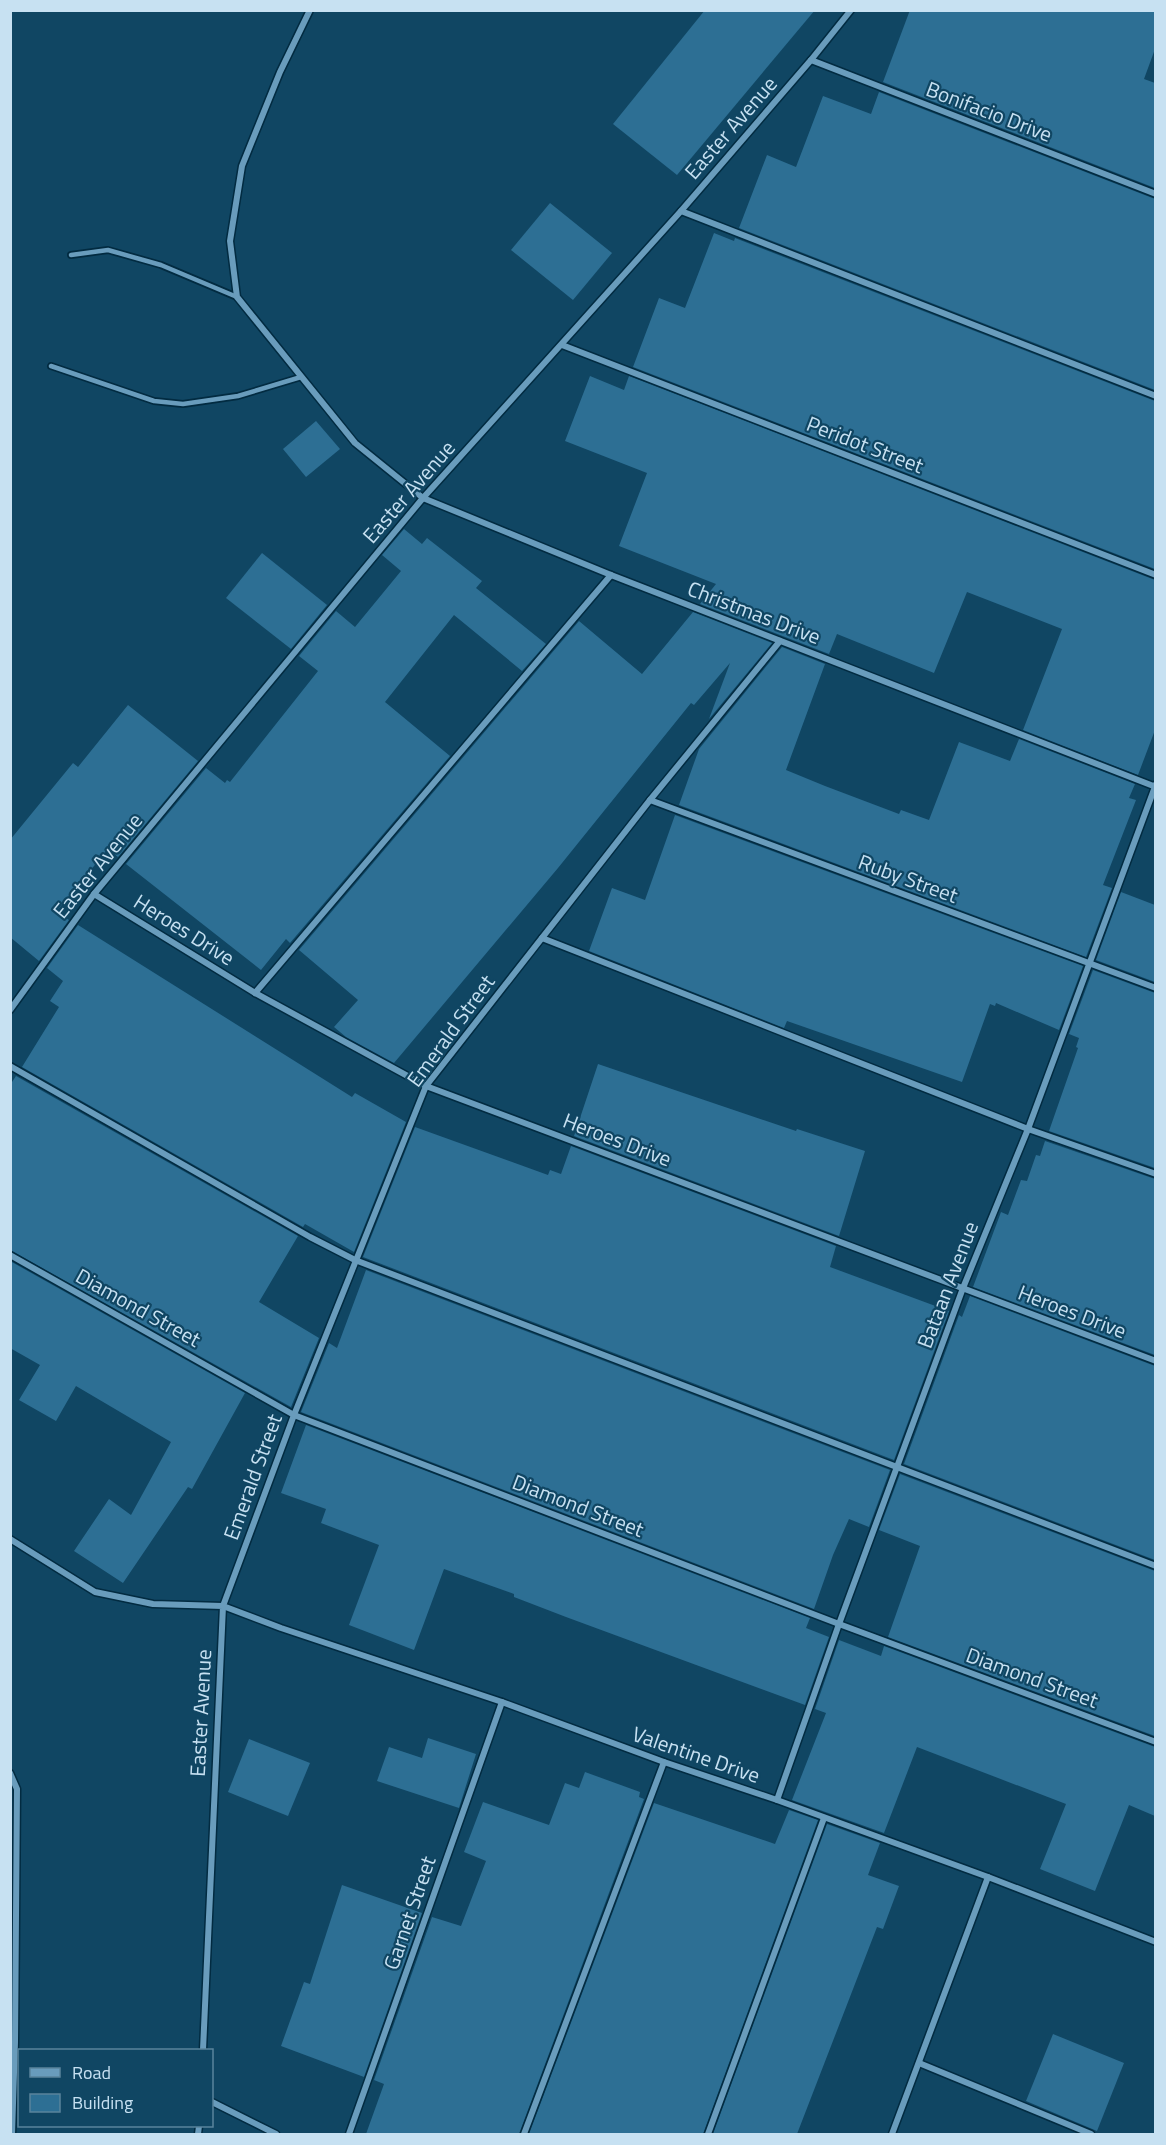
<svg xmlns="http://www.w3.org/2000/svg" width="1166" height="2145" font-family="'Titillium Web',sans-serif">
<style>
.building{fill:#2d6f94}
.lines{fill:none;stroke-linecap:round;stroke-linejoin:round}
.lane-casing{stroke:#022b41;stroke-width:8}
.street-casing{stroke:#022b41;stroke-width:9}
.lane{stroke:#699cbc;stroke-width:4.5}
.street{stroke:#699cbc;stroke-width:6}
.labels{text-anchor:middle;stroke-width:4.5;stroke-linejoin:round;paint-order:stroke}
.street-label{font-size:21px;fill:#c7e1f2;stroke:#104663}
</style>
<rect width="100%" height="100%" fill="#104663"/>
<g class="building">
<polygon points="705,10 815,10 677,175 613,124"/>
<polygon points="910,10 1155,10 1155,49 1144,79 1155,83 1155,188 883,82"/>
<polygon points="879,92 1155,199 1155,390 739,228 767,155 796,167 823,96 871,114"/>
<polygon points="550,203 612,253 573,300 511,250"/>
<polygon points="714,233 734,241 735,238 1155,401 1155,569 633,367 659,298 685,308"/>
<polygon points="590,376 624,390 629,376 1155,580 1155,730 1138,775 1023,730 1062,629 967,592 934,673 837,634 829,654 700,604 716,584 619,546 647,473 565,441"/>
<polygon points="316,421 340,449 306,477 283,449"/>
<polygon points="404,529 422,544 427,538 482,581 476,588 546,644 522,671 454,615 385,702 450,756 290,943 286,939 261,970 126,864 206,768 225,783 227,780 230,782 318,671 299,656 336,611 355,627 401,571 382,555"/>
<polygon points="262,553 327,605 291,649 226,598"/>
<polygon points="693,612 772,643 709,719 730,663 694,705 691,703 558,868 394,1063 346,1037 334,1027 358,1000 299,950 579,621 642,674"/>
<polygon points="782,647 825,664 786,770 825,786 899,814 901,810 929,820 959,742 1010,761 1019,739 1135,784 1129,798 1136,800 1103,885 1112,888 1086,957 679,805 699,749"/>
<polygon points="128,705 198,761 118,857 108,849 56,912 69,920 39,961 10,937 10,840 73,763 78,767"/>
<polygon points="675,815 1083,966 1059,1030 996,1003 995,1006 990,1004 962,1082 787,1021 784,1028 589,951 612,888 645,900"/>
<polygon points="1121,892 1155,905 1155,982 1096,960"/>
<polygon points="78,925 352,1097 355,1093 406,1122 354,1252 305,1224 303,1227 22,1067 59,1007 50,1001 63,981 47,968"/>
<polygon points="1093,970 1155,993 1155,1168 1049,1131 1078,1048 1076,1047 1079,1038 1069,1034"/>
<polygon points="598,1064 796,1131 797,1129 865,1151 839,1236 574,1136"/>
<polygon points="16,1076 298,1236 259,1302 319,1338 291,1407 10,1250 10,1085"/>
<polygon points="415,1127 548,1175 550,1170 561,1174 571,1146 836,1246 830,1267 949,1311 894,1460 363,1257"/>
<polygon points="1045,1141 1155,1179 1155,1355 973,1287 1001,1212 1008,1215 1021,1180 1027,1181 1036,1155 1040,1156"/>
<polygon points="10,1261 245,1393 192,1489 188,1487 123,1583 74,1551 109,1499 131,1515 171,1442 76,1386 56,1421 19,1400 40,1365 10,1348"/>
<polygon points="366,1270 890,1470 869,1527 849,1519 833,1555 814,1609 301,1412 329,1343 337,1348"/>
<polygon points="970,1296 1155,1366 1155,1560 904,1464 959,1315 962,1317"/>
<polygon points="306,1425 810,1618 806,1628 829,1637 805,1705 566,1617 514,1597 514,1594 444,1569 414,1650 349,1625 379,1545 321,1523 326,1509 281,1493"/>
<polygon points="900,1474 1155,1571 1155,1736 888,1637 920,1546 879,1530"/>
<polygon points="839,1640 881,1656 884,1646 1155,1747 1155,1816 1129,1805 1095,1891 1040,1869 1066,1804 917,1747 884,1833 792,1800 826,1713 815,1709"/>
<polygon points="428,1738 476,1754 459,1808 377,1781 389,1747 422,1758"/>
<polygon points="249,1739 310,1763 288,1816 228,1792"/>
<polygon points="585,1772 640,1792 639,1797 644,1799 519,2134 366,2134 384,2084 374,2080 432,1917 461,1926 486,1861 464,1852 483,1802 549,1825 565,1783 579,1788"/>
<polygon points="654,1803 775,1844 789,1810 818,1820 703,2134 529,2134"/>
<polygon points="827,1824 880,1843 868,1875 899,1886 883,1929 877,1927 797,2134 713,2134"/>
<polygon points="342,1885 422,1913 364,2077 281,2046 304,1982 310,1984"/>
<polygon points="1053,2034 1124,2063 1097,2131 1026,2101"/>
</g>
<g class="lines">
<defs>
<g id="lane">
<polyline points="71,255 108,250 161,265 237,297"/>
<polyline points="51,366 154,401 183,404 238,396 301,377"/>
</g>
<g id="street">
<polyline points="310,10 280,72 242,166 230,241 237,297 355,443 423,498 611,575 1156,787"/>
<polyline points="811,60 1156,194"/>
<polyline points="681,211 1156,396"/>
<polyline points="562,345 1156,575"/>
<polyline points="780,641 650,800 426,1086 294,1415 223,1606 281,1628 502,1702 664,1762 777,1800 988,1877 1156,1942"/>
<polyline points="650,800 1156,988"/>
<polyline points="94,894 255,993 426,1086 1156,1361"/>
<polyline points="542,938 1028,1129 1156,1174"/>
<polyline points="255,993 611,575"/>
<polyline points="10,1010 94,894 423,498 681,211 811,60 851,10"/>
<polyline points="10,1066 310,1237 355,1260 1156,1566"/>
<polyline points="10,1255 294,1415 839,1624 1156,1742"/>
<polyline points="10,1539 95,1592 153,1604 223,1606 203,2050"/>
<polyline points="10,1773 17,1789 15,2042 12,2134"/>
<polyline points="777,1800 839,1624 963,1288 1028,1129 1156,784"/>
<polyline points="919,2063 1091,2134"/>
<polyline points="212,2102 276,2134"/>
<polyline points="198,2134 199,2126"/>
<polyline points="349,2134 502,1702"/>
<polyline points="524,2134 664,1762"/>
<polyline points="708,2134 824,1818"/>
<polyline points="892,2134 988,1877"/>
</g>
</defs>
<use href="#lane" class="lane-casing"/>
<use href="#street" class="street-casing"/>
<use href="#lane" class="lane"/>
<use href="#street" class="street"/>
</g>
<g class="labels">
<g class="street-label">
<text transform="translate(989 112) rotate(21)" y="7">Bonifacio Drive</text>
<text transform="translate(731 128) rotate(-49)" y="7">Easter Avenue</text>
<text transform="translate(865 445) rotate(21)" y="7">Peridot Street</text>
<text transform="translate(409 492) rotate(-49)" y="7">Easter Avenue</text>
<text transform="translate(754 613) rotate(21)" y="7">Christmas Drive</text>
<text transform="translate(98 866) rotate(-51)" y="7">Easter Avenue</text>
<text transform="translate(908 879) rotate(20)" y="7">Ruby Street</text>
<text transform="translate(184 930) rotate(32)" y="7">Heroes Drive</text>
<text transform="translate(451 1031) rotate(-54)" y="7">Emerald Street</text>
<text transform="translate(617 1140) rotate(21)" y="7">Heroes Drive</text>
<text transform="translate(948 1285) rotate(-69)" y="7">Bataan Avenue</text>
<text transform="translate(138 1308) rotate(29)" y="7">Diamond Street</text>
<text transform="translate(1072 1312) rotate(21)" y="7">Heroes Drive</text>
<text transform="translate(253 1477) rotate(-70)" y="7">Emerald Street</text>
<text transform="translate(578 1506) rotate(21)" y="7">Diamond Street</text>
<text transform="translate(1032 1678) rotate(20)" y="7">Diamond Street</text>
<text transform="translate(201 1713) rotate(-87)" y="7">Easter Avenue</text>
<text transform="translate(696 1755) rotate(19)" y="7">Valentine Drive</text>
<text transform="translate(410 1913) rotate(-71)" y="7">Garnet Street</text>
</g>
</g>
<rect width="1166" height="2145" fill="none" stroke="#c7e1f2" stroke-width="24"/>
<rect x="18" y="2049" width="195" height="78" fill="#104663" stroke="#59849c" stroke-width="1.5"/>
<rect x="30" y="2068" width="30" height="9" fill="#699cbc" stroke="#59849c" stroke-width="1.5"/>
<text x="72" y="2079" font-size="18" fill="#c7e1f2">Road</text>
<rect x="30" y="2094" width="30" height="18" fill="#2d6f94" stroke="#59849c" stroke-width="1.5"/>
<text x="72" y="2109" font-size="18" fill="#c7e1f2">Building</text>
</svg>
